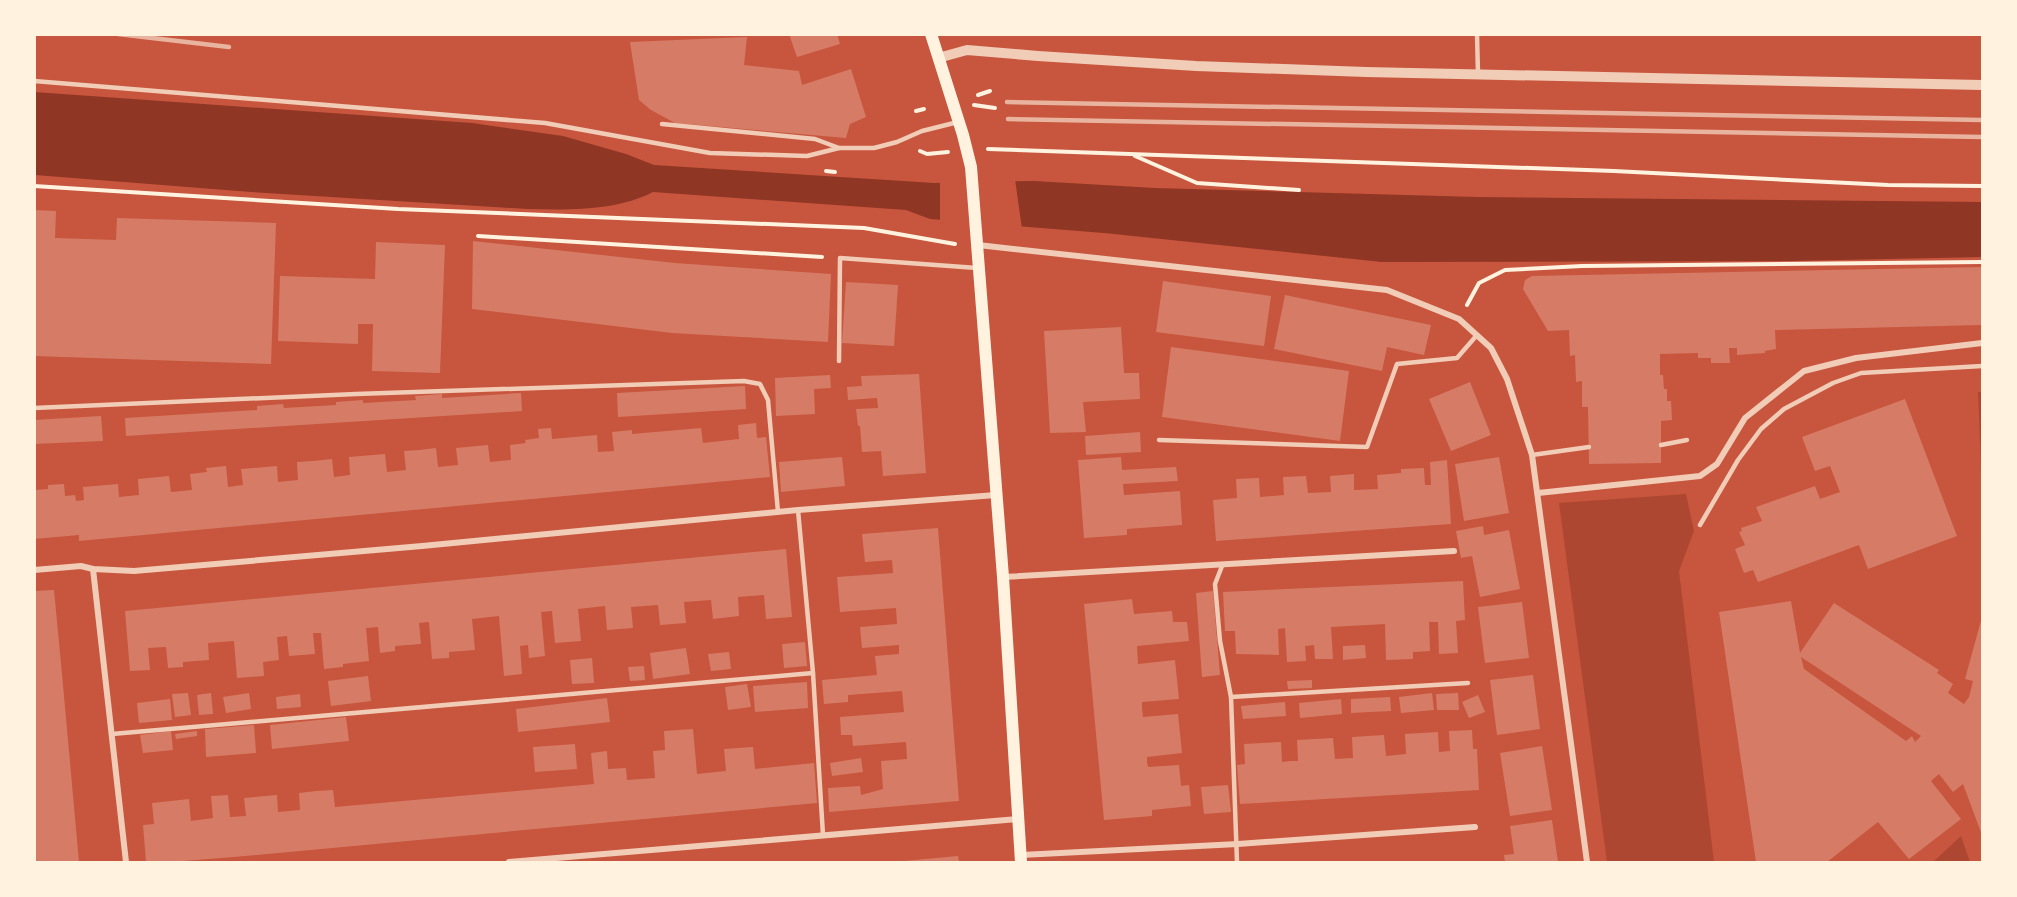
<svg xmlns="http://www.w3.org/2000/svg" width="2017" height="897" font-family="'Roboto Serif',serif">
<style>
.green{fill:#ae4732}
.water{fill:#8f3625}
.pier{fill:#c8553d}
.building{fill:#d67c66;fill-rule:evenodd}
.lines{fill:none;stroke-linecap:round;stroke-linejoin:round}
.path{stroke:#fff3e0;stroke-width:4}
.service{stroke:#f1ccb7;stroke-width:4.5}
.minor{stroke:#f1ccb7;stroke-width:6}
.tertiary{stroke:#f1ccb7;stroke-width:10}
.secondary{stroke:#fff3e0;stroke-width:12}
.rail{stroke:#e9b49f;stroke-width:4.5}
</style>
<rect width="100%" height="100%" fill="#c8553d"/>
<g class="green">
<polygon points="1978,392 1982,392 1982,490"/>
<polygon points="1686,494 1694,531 1679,571 1714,862 1607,862 1559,503"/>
<polygon points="1961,836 1970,862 1933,862"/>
</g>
<path class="water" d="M34 92 472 123 563 136 626 154 654 165 934 183 1034 181 1155 188 1477 197 1982 202V257L1791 261 1382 262 1104 233 930 219 906 210 653 192C616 211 570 210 528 209L251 192 35 175Z"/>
<polygon class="pier" points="1015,179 1022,229 940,223 940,180"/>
<g class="building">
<polygon points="789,34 837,34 840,44 797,57"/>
<polygon points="747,37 744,65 799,71 802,85 851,69 866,117 850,124 846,138 675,123 651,110 639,100 630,42"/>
<polygon points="34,210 56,211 55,238 116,240 117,218 276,223 271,364 34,356"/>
<polygon points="473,241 675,263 831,274 828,342 672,333 472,309"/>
<polygon points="376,242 445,245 440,373 372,371 373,324 358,324 358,344 278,341 280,276 375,279"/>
<polygon points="1982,267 1982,325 1775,330 1776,349 1765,351 1765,353 1737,355 1737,348 1729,348 1730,363 1711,363 1711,358 1698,358 1698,353 1660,354 1660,375 1663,375 1664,389 1667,389 1667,401 1671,401 1672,420 1661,421 1661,463 1589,464 1588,407 1582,407 1582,381 1576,382 1575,355 1570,356 1569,330 1548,331 1523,289 1525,280 1532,276"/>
<polygon points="1163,281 1271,296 1264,346 1156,332"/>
<polygon points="846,282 898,285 894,346 842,343"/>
<polygon points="1285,295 1431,325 1424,355 1387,347 1382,371 1274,349"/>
<polygon points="1121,327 1124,373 1139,373 1140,399 1083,402 1086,432 1050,433 1044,331"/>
<polygon points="1171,347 1349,371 1340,441 1162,417"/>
<polygon points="919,374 926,473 883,476 881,451 862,452 860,426 858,426 856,409 878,408 877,398 848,400 847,387 862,386 861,376"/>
<polygon points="830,375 831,388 814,389 815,414 776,416 775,378"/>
<polygon points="1470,382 1491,435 1451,451 1429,399"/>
<polygon points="745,386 746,409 618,417 617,393"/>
<polygon points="521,393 522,411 126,436 125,418 257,410 257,406 283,404 284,408 336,405 336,402 363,400 363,403 416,400 415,396 442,394 442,398"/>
<polygon points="1905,399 1957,536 1868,569 1859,545 1758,582 1753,570 1744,573 1735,549 1745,545 1739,532 1742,531 1741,528 1762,521 1756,507 1815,486 1820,499 1840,492 1830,466 1815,471 1802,437"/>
<polygon points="101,416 103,441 34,444 34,420"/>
<polygon points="756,423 757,438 766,437 770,477 79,541 79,535 34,539 35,490 48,489 48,485 64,484 65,496 75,495 76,501 84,500 83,487 118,484 119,497 139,495 138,479 169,476 171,492 192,490 190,474 207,472 206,468 226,466 228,487 243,485 241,469 277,466 278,482 298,480 297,462 313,461 332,459 334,477 350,475 349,457 385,454 387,472 406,470 404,451 419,450 436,448 438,467 458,465 456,448 488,445 490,462 511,460 510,445 526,443 525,440 539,438 538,429 551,428 552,439 597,435 598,452 614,451 612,432 632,430 632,434 701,428 703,443 739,439 738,425"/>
<polygon points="1140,432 1141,452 1086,455 1085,436"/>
<polygon points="842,457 845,486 781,492 779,462"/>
<polygon points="1121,457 1122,470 1176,467 1178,481 1123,484 1124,495 1180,491 1182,525 1127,529 1127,535 1084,538 1078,460"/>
<polygon points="1499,457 1509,513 1464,521 1455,464"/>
<polygon points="1447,460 1451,524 1216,541 1213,500 1237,498 1236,479 1259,478 1260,497 1284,495 1283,477 1306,476 1308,493 1331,492 1330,476 1354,474 1354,490 1378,489 1377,475 1401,473 1401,469 1424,468 1425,485 1431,485 1430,462"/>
<polygon points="1483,526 1484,535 1509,530 1520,589 1480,597 1472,556 1461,558 1456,531"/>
<polygon points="938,528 959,801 829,812 828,788 860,786 861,795 883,789 881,761 907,759 906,742 853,746 852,735 841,735 840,717 904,712 902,691 848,695 848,702 824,704 822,680 877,675 875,656 899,654 899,645 862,648 860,627 897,624 896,608 840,612 837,577 893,573 892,560 865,562 862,534"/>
<polygon points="786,549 792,617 766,619 764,595 738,597 739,616 713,619 711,600 684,602 686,623 660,625 658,605 631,607 633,628 607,630 605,606 578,609 581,641 555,643 552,611 541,612 545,656 529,658 528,645 520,646 522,674 504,676 499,616 472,619 475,650 449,652 449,658 432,659 429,622 419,623 421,644 395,646 395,651 380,653 378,627 366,628 369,661 343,664 343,667 324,669 321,633 313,633 315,654 289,656 287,636 277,637 279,660 263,662 264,676 237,678 234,641 208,643 209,660 183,662 183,667 168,668 166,647 148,648 150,670 130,671 125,611"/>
<polygon points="1463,581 1465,620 1456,621 1458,653 1439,654 1438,622 1429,622 1430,651 1413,652 1413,659 1386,660 1385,624 1331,627 1333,659 1315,659 1314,645 1305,646 1306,661 1287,662 1285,628 1278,629 1279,655 1236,654 1235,631 1225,631 1223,592"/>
<polygon points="54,590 62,674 79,862 34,862 34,845 36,845 34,824 34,591"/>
<polygon points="1213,591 1220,675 1202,677 1196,593"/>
<polygon points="1132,599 1134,614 1172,611 1173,622 1187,622 1189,641 1137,646 1138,664 1175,660 1179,699 1142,702 1142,708 1143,717 1178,714 1182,753 1147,757 1147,762 1148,767 1179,765 1181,786 1189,785 1191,806 1152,810 1152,816 1104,820 1084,604"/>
<path d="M1791 601 1800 653 1834 603 1939 670 1937 673 1953 684 1948 693 1964 704 1969 697 1973 681 1965 679 1982 617V835L1963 784 1953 792 1939 774 1931 781 1961 819 1909 859 1878 822 1827 862H1756L1719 612ZM1801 657 1921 736 1915 742 1912 736 1906 741 1804 669Z"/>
<polygon points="1522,602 1529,658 1485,663 1478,607"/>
<polygon points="805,642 807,666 784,668 782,644"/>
<polygon points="1365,645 1366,658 1343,660 1343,646"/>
<polygon points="686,648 690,674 653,679 650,653"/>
<polygon points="729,652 731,669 711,671 708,654"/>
<polygon points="592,658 594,683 572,684 570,660"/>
<polygon points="644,666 645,680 630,681 628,667"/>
<polygon points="1533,675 1540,729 1497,735 1490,680"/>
<polygon points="368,676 371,701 331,706 328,681"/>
<polygon points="1312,680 1312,688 1288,689 1287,681"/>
<polygon points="807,682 808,708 755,712 753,686"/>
<polygon points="747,684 751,707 728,710 725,687"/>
<polygon points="188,693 191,715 175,717 172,694"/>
<polygon points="211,693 213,714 199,715 197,695"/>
<polygon points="249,693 251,709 226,713 223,697"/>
<polygon points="1432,693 1434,710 1401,713 1399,697"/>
<polygon points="1458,693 1459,710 1437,710 1436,694"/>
<polygon points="300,694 301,707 277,709 276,697"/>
<polygon points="1478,695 1485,712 1469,718 1462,702"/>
<polygon points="1390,697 1391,711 1351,713 1351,699"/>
<polygon points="607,698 610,722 518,732 516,709"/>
<polygon points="170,699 172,720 139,723 137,703"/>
<polygon points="1341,699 1342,714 1300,718 1299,703"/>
<polygon points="1285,702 1286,716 1243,719 1241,706"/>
<polygon points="346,717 349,741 272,749 270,725"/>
<polygon points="254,725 256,753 206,757 205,729"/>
<polygon points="693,729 697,774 726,771 724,749 753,747 755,769 814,763 817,803 234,857 170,862 146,862 143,825 154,824 152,803 189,799 191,821 213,818 211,796 228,795 230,817 246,816 244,798 277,795 278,812 300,810 299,793 316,791 333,790 335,807 594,784 591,753 607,751 608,769 626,768 627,780 655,778 653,751 665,750 664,731"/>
<polygon points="1472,730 1473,749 1477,749 1479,790 1240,804 1237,765 1245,764 1244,744 1281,742 1282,762 1290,761 1298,761 1297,740 1333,738 1335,759 1353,758 1352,737 1384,735 1386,756 1406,754 1405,734 1438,732 1439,752 1450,751 1449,731"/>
<polygon points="171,731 173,750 143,753 140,735"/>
<polygon points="197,731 197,736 176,739 175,734"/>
<polygon points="575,744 577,769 535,772 533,747"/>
<polygon points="1542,746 1552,810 1510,816 1500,753"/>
<polygon points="861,758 863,772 832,776 830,763"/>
<polygon points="1228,785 1231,812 1204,814 1201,787"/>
<polygon points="1552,820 1558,862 1505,862 1504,855 1514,854 1510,826"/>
<polygon points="958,856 959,862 904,862 904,861"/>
</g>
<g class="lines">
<g class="path">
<polyline points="978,95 990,91"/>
<polyline points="974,105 995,108"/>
<polyline points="916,111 924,109"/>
<polyline points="988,149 1614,171 1888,185 1982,186"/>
<polyline points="920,151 927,154 948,152"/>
<polyline points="1135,156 1197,183 1299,190"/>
<polyline points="826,171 835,172"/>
<polyline points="34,186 398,209 864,228 955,244"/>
<polyline points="478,236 822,257"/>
<polyline points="1467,305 1479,283 1505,270 1582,266 1982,262"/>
</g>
<g class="service">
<polyline points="1477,34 1478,74"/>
<polyline points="34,81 545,123 710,153 807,156 839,148 874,148 897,142 922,131 958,122"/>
<polyline points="662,124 815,139 839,148"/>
<polyline points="839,361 840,258 977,268"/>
<polyline points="34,408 356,394 744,381 760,384 768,400 778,512"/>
<polyline points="1159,440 1367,447 1397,364 1457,358 1477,335"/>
<polyline points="1661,445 1687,440"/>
<polyline points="1532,455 1589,447"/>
<polyline points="798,510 813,673 823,835"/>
<polyline points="1700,525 1738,460 1761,429 1784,409 1833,383 1861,373 1982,366"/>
<polyline points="1222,566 1215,584 1220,641 1231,697 1237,862"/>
<polyline points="1231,697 1468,683"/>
<polyline points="112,734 813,673"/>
</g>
<g class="minor">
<polyline points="978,245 1387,290 1459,319 1491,348 1507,379 1532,455 1587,862"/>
<polyline points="1538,493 1700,476 1717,464 1745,418 1804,371 1856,358 1982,343"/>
<polyline points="93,569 126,862"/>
<polyline points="34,570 81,566 93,569 134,571 422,546 798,510 996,495"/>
<polyline points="1003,577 1454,551"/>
<polyline points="1021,855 1238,844 1475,827"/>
<polyline points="509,862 1018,819"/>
</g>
<polyline class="tertiary" points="938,58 967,50 1038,56 1196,66 1366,72 1982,85"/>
<polyline class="secondary" points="931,34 963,135 971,167 1003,577 1021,862"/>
<g class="rail">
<polyline points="118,34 229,47"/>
<polyline points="1007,102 1982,120"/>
<polyline points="1008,119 1982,137"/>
</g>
</g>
<rect width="2017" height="897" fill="none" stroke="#fff3e0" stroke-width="72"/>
</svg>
